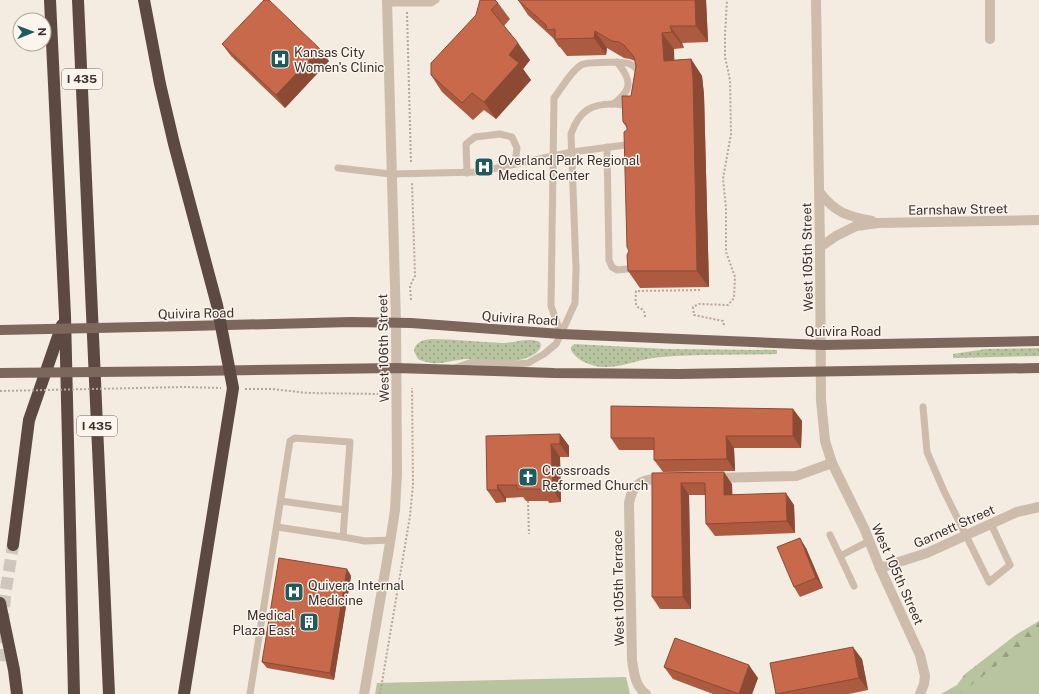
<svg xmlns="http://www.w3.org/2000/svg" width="1039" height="694" font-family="'Public Sans',sans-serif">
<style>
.grass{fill:url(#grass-dots)}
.forest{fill:url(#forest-firs)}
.park{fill:#b8c4a0}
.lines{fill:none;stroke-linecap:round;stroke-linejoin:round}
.highway-tunnel{stroke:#cfc6bd;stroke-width:12;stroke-dasharray:12 6;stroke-linecap:butt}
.path{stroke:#b9a596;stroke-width:2;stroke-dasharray:2 2;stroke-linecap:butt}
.lane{stroke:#cdbbac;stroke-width:7}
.street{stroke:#cdbbac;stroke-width:10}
.primary{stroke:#7d675c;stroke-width:10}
.highway{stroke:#5c4a42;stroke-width:12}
.path-bridge{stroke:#b9a596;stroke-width:2;stroke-dasharray:2 2;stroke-linecap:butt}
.primary-bridge{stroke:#7d675c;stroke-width:10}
.wall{fill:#ac5a40}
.shaded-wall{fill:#8c4a34}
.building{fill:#c8694b;stroke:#8c4a34}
.labels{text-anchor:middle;stroke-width:3;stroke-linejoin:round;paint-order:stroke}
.shield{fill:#fbf5ee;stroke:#756b66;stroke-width:1}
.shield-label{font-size:12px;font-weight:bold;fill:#3b302b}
.poi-label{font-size:13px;fill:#3b302b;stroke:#fbf5ee;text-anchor:start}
.street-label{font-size:13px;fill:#3b302b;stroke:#fbf5ee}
</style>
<defs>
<pattern id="grass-dots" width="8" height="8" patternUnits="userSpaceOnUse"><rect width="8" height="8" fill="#b8c4a0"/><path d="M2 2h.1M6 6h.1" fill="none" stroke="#97a083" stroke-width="1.8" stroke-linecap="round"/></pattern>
<pattern id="forest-firs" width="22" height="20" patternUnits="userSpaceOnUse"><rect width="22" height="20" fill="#b8c4a0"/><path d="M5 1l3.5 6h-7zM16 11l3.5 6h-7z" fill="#97a083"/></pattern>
</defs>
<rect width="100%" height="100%" fill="#f4ebe1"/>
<g class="grass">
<path d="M431 339C455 339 479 342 503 343 516 343 527 337 540 342 542 347 540 349 536 353 517 367 489 358 467 359 449 360 436 368 418 359L414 351C415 342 423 340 431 339Z"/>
<path d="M574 344 667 349 777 350V354C739 355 700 354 662 357 641 358 622 368 602 367 590 366 576 360 571 350V347Z"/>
<polygon points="1039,348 1039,356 953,358 953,354 986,349"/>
</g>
<polygon class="forest" points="1039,621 1039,694 941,694 957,685 965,674 1017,634"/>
<g class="park">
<polygon points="1039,633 1039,694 959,694 962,692"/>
<polygon points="626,677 630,694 375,694 377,683"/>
</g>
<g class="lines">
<polyline class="highway-tunnel" points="0,661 5,596 13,545"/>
<g class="path">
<polyline points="407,12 411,164"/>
<polyline points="411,300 410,286 415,276 412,183"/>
<path d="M645 317C645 306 638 311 636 304 635 301 636 295 636 291L701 290"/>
<polyline points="724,325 723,321 694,315 693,307 699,304 728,305 734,298 735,277 726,252 726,208 723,179 731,134 730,80 725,57 725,35 727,0"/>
<polyline points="184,387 221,388"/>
<polyline points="245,389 272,389 308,393 378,394"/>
<polyline points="528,501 529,534"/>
<polyline points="380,694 410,516 413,485 412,388"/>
</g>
<g class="lane">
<polyline points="387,3 431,3 436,0"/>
<path d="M613 104C633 90 632 80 617 62"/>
<polyline points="607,147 609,260 612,267 617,270 636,268"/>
<polyline points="338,168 391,174 478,172 572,152 633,144"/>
<polyline points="467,173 466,144 475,137 500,134 512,137 517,148 515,163"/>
<path d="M561 334 551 306 554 98C562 88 570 72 581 65 586 62 625 61 630 64 635 66 638 70 641 75"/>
<path d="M455 368 472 362 517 364 528 363 544 354 556 344 561 334 575 303 576 269 571 134C579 111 591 103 616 104 621 105 626 106 631 104"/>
<polyline points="923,407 927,452 944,491 989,582 1010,565 991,524"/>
<polyline points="281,501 345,510"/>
<polyline points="277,527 343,537"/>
<polyline points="830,535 840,556 869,541"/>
<polyline points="840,556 854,586"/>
<polyline points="250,694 290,441 295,438 350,442 343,537 365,541 391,540"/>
</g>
<g class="street">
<polyline points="816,0 820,247 821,400 825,441 832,463 864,528 880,568 920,655 925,676 924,684 920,694"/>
<polyline points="990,39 990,0"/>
<path d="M820 193C836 213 847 216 872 221"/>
<polyline points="820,247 836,236 856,226 878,223 1039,220"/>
<polyline points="715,478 796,476 832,463"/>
<polyline points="880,568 927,553 1017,512 1039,507"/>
<polyline points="364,694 389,549 395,510 397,473 396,323 387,0"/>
<path d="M646 694C635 686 634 673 632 660L629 503C633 481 644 479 665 478"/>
</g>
<g class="primary">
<polyline points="190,326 351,322 411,323 561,334 822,345 1039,341"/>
<polyline points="194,371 396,368 554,373 679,374 1039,368"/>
</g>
<g class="highway">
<polyline points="50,0 65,316 74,694"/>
<polyline points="78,0 109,694"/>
<polyline points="144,0 160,84 174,144 217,305 233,388 184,694"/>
<polyline points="13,545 29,420 62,325"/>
<polyline points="0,603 14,670 17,694"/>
</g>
<polyline class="path-bridge" points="0,391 184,387"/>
<g class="primary-bridge">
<polyline points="0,330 190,326"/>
<polyline points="0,373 194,371"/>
</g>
</g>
<g class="wall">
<polygon points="518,0 706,0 708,42 682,43 684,48 674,49 674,60 691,59 702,76 704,95 709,287 640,288 628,271 629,251 627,128 623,122 631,96 636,66 635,61 630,59 624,58 607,48 606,55 567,56 560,47 559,47 553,38 528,15"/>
<polygon points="496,1 498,3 510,19 504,26 530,60 523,69 531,80 496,119 484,110 473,120 442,92 431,75 476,15"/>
<polygon points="222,44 329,61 285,108 231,56"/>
<polygon points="793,409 802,421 801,448 734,448 735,471 663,472 654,460 654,450 619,450 611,438"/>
<polygon points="560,434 569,446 569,457 560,457 561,502 549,503 548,501 526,501 523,497 506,498 506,502 496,503 487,490"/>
<polygon points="652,473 732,484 732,495 794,505 795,533 715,536 706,524 705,495 689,495 691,609 660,609 652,597"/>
<polygon points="806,548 823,588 800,597 794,587"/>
<polygon points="347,569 351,576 334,680 267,668 262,662"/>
<polygon points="862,659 868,690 849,694 776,694"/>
<polygon points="664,667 758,678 752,694 713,694 673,679"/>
</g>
<g class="shaded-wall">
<polygon points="695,0 706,0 708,42 696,26"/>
<polygon points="670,26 682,43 684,48 672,32"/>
<polygon points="595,31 607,48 606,55 594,38"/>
<polygon points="662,33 674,49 675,78 664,61"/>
<polygon points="518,43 530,60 523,69 531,80 496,119 484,102 509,55"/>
<polygon points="320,49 329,61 285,108 276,95"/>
<polygon points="691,59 702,76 704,95 709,287 697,271"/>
<polygon points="793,409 802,421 801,448 793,436"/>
<polygon points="560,434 569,446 569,457 560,444"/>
<polygon points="726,436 734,448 735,471 727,459"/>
<polygon points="551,444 560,457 561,502 553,490"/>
<polygon points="724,472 732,484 733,508 724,495"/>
<polygon points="681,483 689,495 691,609 683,597"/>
<polygon points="497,485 506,498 506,502 498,490"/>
<polygon points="786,493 794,505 795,533 787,521"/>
<polygon points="800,538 806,548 823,588 816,578"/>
<polygon points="347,569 351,576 334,680 330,673"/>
<polygon points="853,647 862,659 868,690 859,678"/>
<polygon points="749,665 758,678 752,694 739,694"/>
</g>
<g class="building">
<polygon points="264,0 269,0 320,49 276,95 222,44"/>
<polygon points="480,0 495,0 498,3 491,10 518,43 509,55 519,63 484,102 472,93 462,103 431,75 431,63 476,15"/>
<polygon points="518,0 695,0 696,26 670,26 672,32 662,33 664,61 691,59 693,78 697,271 628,271 627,255 629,251 627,247 624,132 627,130 627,127 626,124 623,122 622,96 631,96 636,66 634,57 624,45 619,42 612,41 595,31 594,38 555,39 555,29 547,30 546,25"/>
<polygon points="611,406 793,409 793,436 726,436 727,459 654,460 654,438 611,438"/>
<polygon points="560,434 560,444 551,444 553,490 541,490 540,489 517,489 517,485 497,485 498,490 487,490 486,436"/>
<polygon points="724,472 724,495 786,493 787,521 706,524 705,483 681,483 683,597 652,597 652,473"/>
<polygon points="800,538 816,578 794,587 777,547"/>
<polygon points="279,558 347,569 330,673 262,662"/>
<polygon points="675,638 749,665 739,694 664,667"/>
<polygon points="853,647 859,678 776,694 770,663"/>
</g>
<defs>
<symbol id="hospital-square" viewBox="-11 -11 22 22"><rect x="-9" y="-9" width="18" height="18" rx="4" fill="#1f5a5e" stroke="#fbf5ee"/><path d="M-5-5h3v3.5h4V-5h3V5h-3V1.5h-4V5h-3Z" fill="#fff"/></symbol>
<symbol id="church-square" viewBox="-11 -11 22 22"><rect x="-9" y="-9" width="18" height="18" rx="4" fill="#1f5a5e" stroke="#fbf5ee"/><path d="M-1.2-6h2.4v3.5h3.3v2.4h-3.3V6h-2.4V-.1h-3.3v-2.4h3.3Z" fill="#fff"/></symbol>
<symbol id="building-square" viewBox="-11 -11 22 22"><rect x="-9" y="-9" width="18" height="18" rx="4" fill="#1f5a5e" stroke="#fbf5ee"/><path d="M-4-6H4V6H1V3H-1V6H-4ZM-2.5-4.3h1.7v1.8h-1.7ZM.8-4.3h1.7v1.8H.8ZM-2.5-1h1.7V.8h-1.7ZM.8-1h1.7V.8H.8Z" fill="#fff"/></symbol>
</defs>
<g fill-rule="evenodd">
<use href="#hospital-square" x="269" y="48" width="22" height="22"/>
<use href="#hospital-square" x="473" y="156" width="22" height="22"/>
<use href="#church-square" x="517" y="466" width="22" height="22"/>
<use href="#hospital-square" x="283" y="581" width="22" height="22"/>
<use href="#building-square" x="298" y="611" width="22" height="22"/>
</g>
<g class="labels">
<g class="shield">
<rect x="62" y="69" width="40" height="20" rx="3"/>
<rect x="77" y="416" width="40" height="20" rx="3"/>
</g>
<g class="shield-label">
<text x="82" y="83">I 435</text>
<text x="97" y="430">I 435</text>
</g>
<g class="poi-label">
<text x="294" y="57">Kansas City<tspan x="294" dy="15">Women's Clinic</tspan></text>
<text x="498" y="165">Overland Park Regional<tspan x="498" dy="15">Medical Center</tspan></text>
<text x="542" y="475">Crossroads<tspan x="542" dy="15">Reformed Church</tspan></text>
<text x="308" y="590">Quivera Internal<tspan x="308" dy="15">Medicine</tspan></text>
<text x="295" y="620" text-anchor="end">Medical<tspan x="295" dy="15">Plaza East</tspan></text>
</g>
<g class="street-label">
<text transform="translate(958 209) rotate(-1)" y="5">Earnshaw Street</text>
<text transform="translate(807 257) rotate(-91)" y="5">West 105th Street</text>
<text transform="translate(196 313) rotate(-1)" y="5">Quivira Road</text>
<text transform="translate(520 318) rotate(4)" y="5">Quivira Road</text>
<text x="843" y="336">Quivira Road</text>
<text transform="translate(383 348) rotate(-91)" y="5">West 106th Street</text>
<text transform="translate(954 526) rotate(-24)" y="5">Garnett Street</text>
<text transform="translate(898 574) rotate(66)" y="5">West 105th Street</text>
<text transform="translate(618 588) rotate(-91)" y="5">West 105th Terrace</text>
</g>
</g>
<g transform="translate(32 32) rotate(89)"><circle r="19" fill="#fbf5ee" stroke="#aea6a0"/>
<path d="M0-3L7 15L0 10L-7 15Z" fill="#1f5a5e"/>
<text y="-6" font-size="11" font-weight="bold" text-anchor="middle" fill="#3b302b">N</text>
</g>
</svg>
